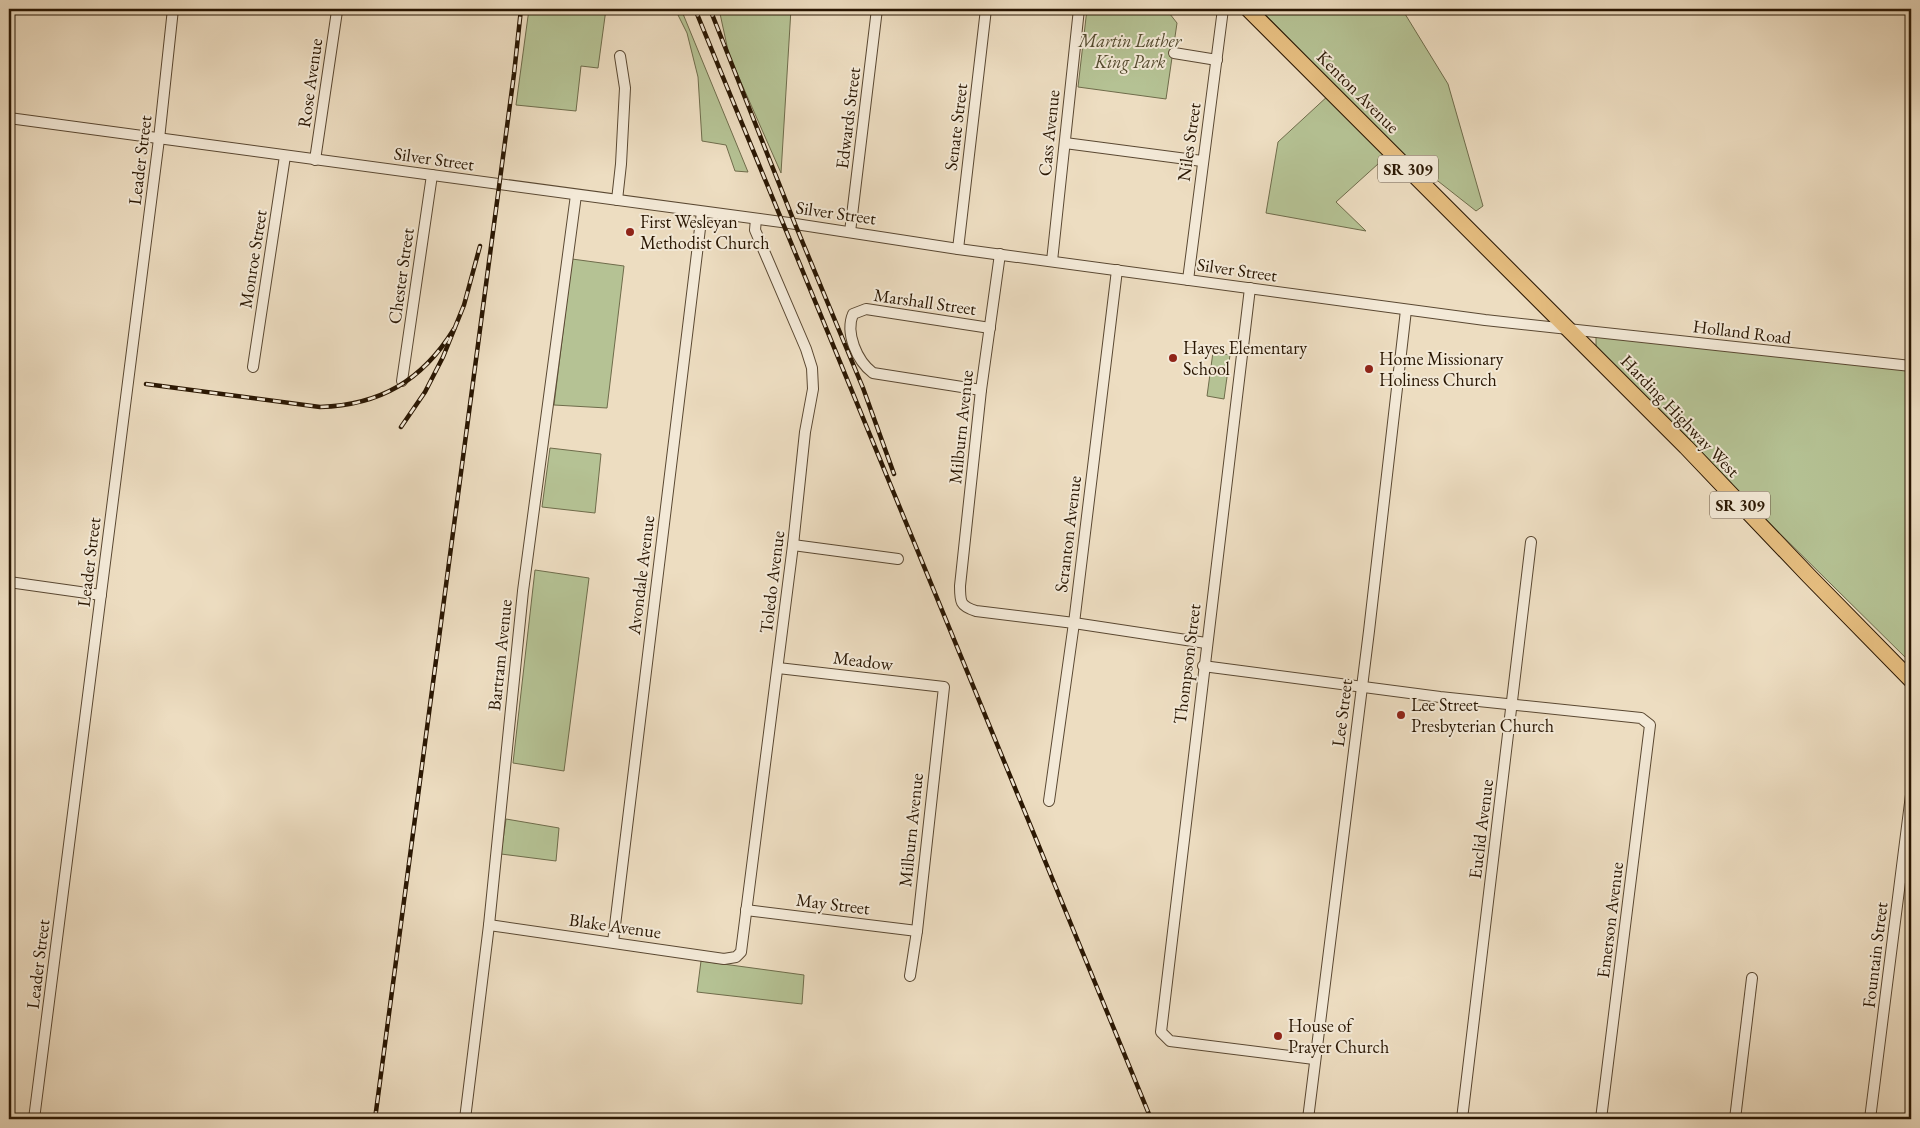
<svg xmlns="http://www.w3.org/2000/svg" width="1920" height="1128" font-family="'EB Garamond',serif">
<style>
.green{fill:#b5c294;stroke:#6f6c4b}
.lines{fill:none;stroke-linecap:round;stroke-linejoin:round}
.street-casing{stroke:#5a4832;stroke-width:12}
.primary-casing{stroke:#291602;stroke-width:17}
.street{stroke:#f3e9d7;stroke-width:10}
.primary{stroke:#e6be80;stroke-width:15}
.rail-casing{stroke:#291602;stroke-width:4.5}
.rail{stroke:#f3e9d7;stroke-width:2.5;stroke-dasharray:8;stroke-linecap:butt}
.poi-dot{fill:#8f2418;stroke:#f3e9d7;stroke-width:2}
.labels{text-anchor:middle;stroke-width:4;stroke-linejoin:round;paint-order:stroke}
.shield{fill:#f3e9d7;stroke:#665542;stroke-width:1}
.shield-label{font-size:16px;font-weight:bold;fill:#291602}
.park-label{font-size:18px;font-style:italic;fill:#534a2e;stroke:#f3e9d7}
.street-label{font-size:18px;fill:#291602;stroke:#f3e9d7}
.poi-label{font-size:18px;fill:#291602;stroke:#f3e9d7;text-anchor:start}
</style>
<rect width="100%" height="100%" fill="#edddc1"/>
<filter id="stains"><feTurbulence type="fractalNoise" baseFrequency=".004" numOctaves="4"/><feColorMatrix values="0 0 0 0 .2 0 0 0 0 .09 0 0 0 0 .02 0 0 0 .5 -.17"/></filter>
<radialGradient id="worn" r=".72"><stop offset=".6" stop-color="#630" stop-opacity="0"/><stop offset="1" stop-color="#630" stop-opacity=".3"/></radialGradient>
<g class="green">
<polygon points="529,9 606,9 598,68 581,66 576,111 516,105"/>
<polygon points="675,9 681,9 748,172 735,171 726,145 702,141 698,77 687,33"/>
<polygon points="719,9 791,9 781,173 729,55"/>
<polygon points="1087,9 1166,9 1177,23 1166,99 1078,87"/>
<polygon points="1260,9 1402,9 1448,84 1483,206 1476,211 1396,148"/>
<polygon points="1330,94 1389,154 1336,202 1366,231 1266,213 1278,142"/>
<polygon points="572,259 624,266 607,408 554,405"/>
<polygon points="1596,336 1911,370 1911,663 1596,352"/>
<polygon points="1213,352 1230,355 1224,399 1207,396"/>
<polygon points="550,448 601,454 595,513 542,507"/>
<polygon points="535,570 589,578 564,771 513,763"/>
<polygon points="506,819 559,828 556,861 501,854"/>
<polygon points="701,961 804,975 802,1004 697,992"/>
</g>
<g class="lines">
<defs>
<g id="street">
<polyline points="1174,53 1217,60"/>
<polyline points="9,118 789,223 958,249 1485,320 1911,366"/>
<polyline points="1065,143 1202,161"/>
<polyline points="315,160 337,11"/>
<polyline points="617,200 621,164 625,88 620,56"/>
<polyline points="850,232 877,9"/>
<polyline points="958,249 986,9"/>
<path d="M1000 254 981 390 960 586C960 602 960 606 976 611L1074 623 1206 643"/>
<polyline points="1052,261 1079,9"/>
<polyline points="1188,280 1223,9"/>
<polyline points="1250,288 1161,1032 1170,1041 1314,1059"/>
<polyline points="253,367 285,156"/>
<polyline points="402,381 432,175"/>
<path d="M981 390 873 373C857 361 845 333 853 314L866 309 990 328"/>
<polyline points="793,545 898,559"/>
<polyline points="9,582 101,595"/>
<polyline points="1203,666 1440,697 1641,718 1650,725 1601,1119"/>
<polyline points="778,668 944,687 917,931 910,976"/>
<polyline points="1049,801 1074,623 1117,270"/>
<polyline points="746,910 917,931"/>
<polyline points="489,925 724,959 736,957 741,952 793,545 805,432 813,389 812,368 806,349 755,230 756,219"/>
<polyline points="613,942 702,212"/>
<polyline points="34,1119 159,139 173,9"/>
<polyline points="465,1119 489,925 523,591 576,195"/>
<polyline points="1308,1119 1369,631 1406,310"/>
<polyline points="1462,1119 1531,542"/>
<polyline points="1735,1119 1752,978"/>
<polyline points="1870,1119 1911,795"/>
</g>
<polyline id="primary" points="1248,9 1686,447 1809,576 1911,680"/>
</defs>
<use href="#street" class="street-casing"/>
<use href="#primary" class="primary-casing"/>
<use href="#street" class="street"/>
<use href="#primary" class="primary"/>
<defs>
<g id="rail">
<polyline points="695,9 1151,1119"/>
<polyline points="710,9 795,224 863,388 894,474"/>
<path d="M146 384 320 407C380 405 422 381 454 329"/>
<polyline points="401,427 425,392 443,357 464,305 480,246"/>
<polyline points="375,1119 514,74 521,9"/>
</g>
</defs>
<use href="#rail" class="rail-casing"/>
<use href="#rail" class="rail"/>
</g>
<g class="poi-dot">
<circle cx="630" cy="232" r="5"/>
<circle cx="1173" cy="358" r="5"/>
<circle cx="1369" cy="369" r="5"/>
<circle cx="1401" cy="715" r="5"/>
<circle cx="1278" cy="1036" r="5"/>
</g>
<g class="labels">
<g class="shield">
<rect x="1378" y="155.5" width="60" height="27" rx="4"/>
<rect x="1710" y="491.5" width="60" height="27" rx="4"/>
</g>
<g class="shield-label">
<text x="1408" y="175">SR 309</text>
<text x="1740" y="511">SR 309</text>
</g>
<g class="park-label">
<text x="1130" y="47">Martin Luther<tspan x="1130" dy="21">King Park</tspan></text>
</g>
<g class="street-label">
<text transform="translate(310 83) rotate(-82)" y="6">Rose Avenue</text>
<text transform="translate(1358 92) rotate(45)" y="6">Kenton Avenue</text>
<text transform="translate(848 118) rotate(-83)" y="6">Edwards Street</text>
<text transform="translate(956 127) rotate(-83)" y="6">Senate Street</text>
<text transform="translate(1049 133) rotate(-84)" y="6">Cass Avenue</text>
<text transform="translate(1189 142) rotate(-82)" y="6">Niles Street</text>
<text transform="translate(434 159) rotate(8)" y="6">Silver Street</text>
<text transform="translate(140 160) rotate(-83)" y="6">Leader Street</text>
<text transform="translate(836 213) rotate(8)" y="6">Silver Street</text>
<text transform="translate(253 259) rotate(-81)" y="6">Monroe Street</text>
<text transform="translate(1237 270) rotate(8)" y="6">Silver Street</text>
<text transform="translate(401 276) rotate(-82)" y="6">Chester Street</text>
<text transform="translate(925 302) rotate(8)" y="6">Marshall Street</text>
<text transform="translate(1742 332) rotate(7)" y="6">Holland Road</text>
<text transform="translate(1680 416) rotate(46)" y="6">Harding Highway West</text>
<text transform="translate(961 427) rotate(-84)" y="6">Milburn Avenue</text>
<text transform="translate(1068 534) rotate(-83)" y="6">Scranton Avenue</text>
<text transform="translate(89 562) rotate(-83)" y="6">Leader Street</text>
<text transform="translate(641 575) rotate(-83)" y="6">Avondale Avenue</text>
<text transform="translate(772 582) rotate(-83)" y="6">Toledo Avenue</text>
<text transform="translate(500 655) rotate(-84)" y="6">Bartram Avenue</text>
<text transform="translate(863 661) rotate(7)" y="6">Meadow</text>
<text transform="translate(1187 664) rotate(-83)" y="6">Thompson Street</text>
<text transform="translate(1342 713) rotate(-83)" y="6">Lee Street</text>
<text transform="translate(1481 829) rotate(-83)" y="6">Euclid Avenue</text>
<text transform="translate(911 830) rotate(-84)" y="6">Milburn Avenue</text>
<text transform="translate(833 904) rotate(7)" y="6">May Street</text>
<text transform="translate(1610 920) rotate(-83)" y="6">Emerson Avenue</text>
<text transform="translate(615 926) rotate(8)" y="6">Blake Avenue</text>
<text transform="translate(1875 955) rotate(-83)" y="6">Fountain Street</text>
<text transform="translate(38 964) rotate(-83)" y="6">Leader Street</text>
</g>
<g class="poi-label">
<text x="640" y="228">First Wesleyan<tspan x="640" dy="21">Methodist Church</tspan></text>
<text x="1183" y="354">Hayes Elementary<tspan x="1183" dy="21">School</tspan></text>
<text x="1379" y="365">Home Missionary<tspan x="1379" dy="21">Holiness Church</tspan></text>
<text x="1411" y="711">Lee Street<tspan x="1411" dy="21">Presbyterian Church</tspan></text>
<text x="1288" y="1032">House of<tspan x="1288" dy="21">Prayer Church</tspan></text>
</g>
</g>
<rect width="1920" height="1128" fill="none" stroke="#edddc1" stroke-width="30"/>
<rect x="10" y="10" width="1900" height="1108" fill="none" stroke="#291602" stroke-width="2.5"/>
<rect x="15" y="15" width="1890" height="1098" fill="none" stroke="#291602"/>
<rect width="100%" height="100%" filter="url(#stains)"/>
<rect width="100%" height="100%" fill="url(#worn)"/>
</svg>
